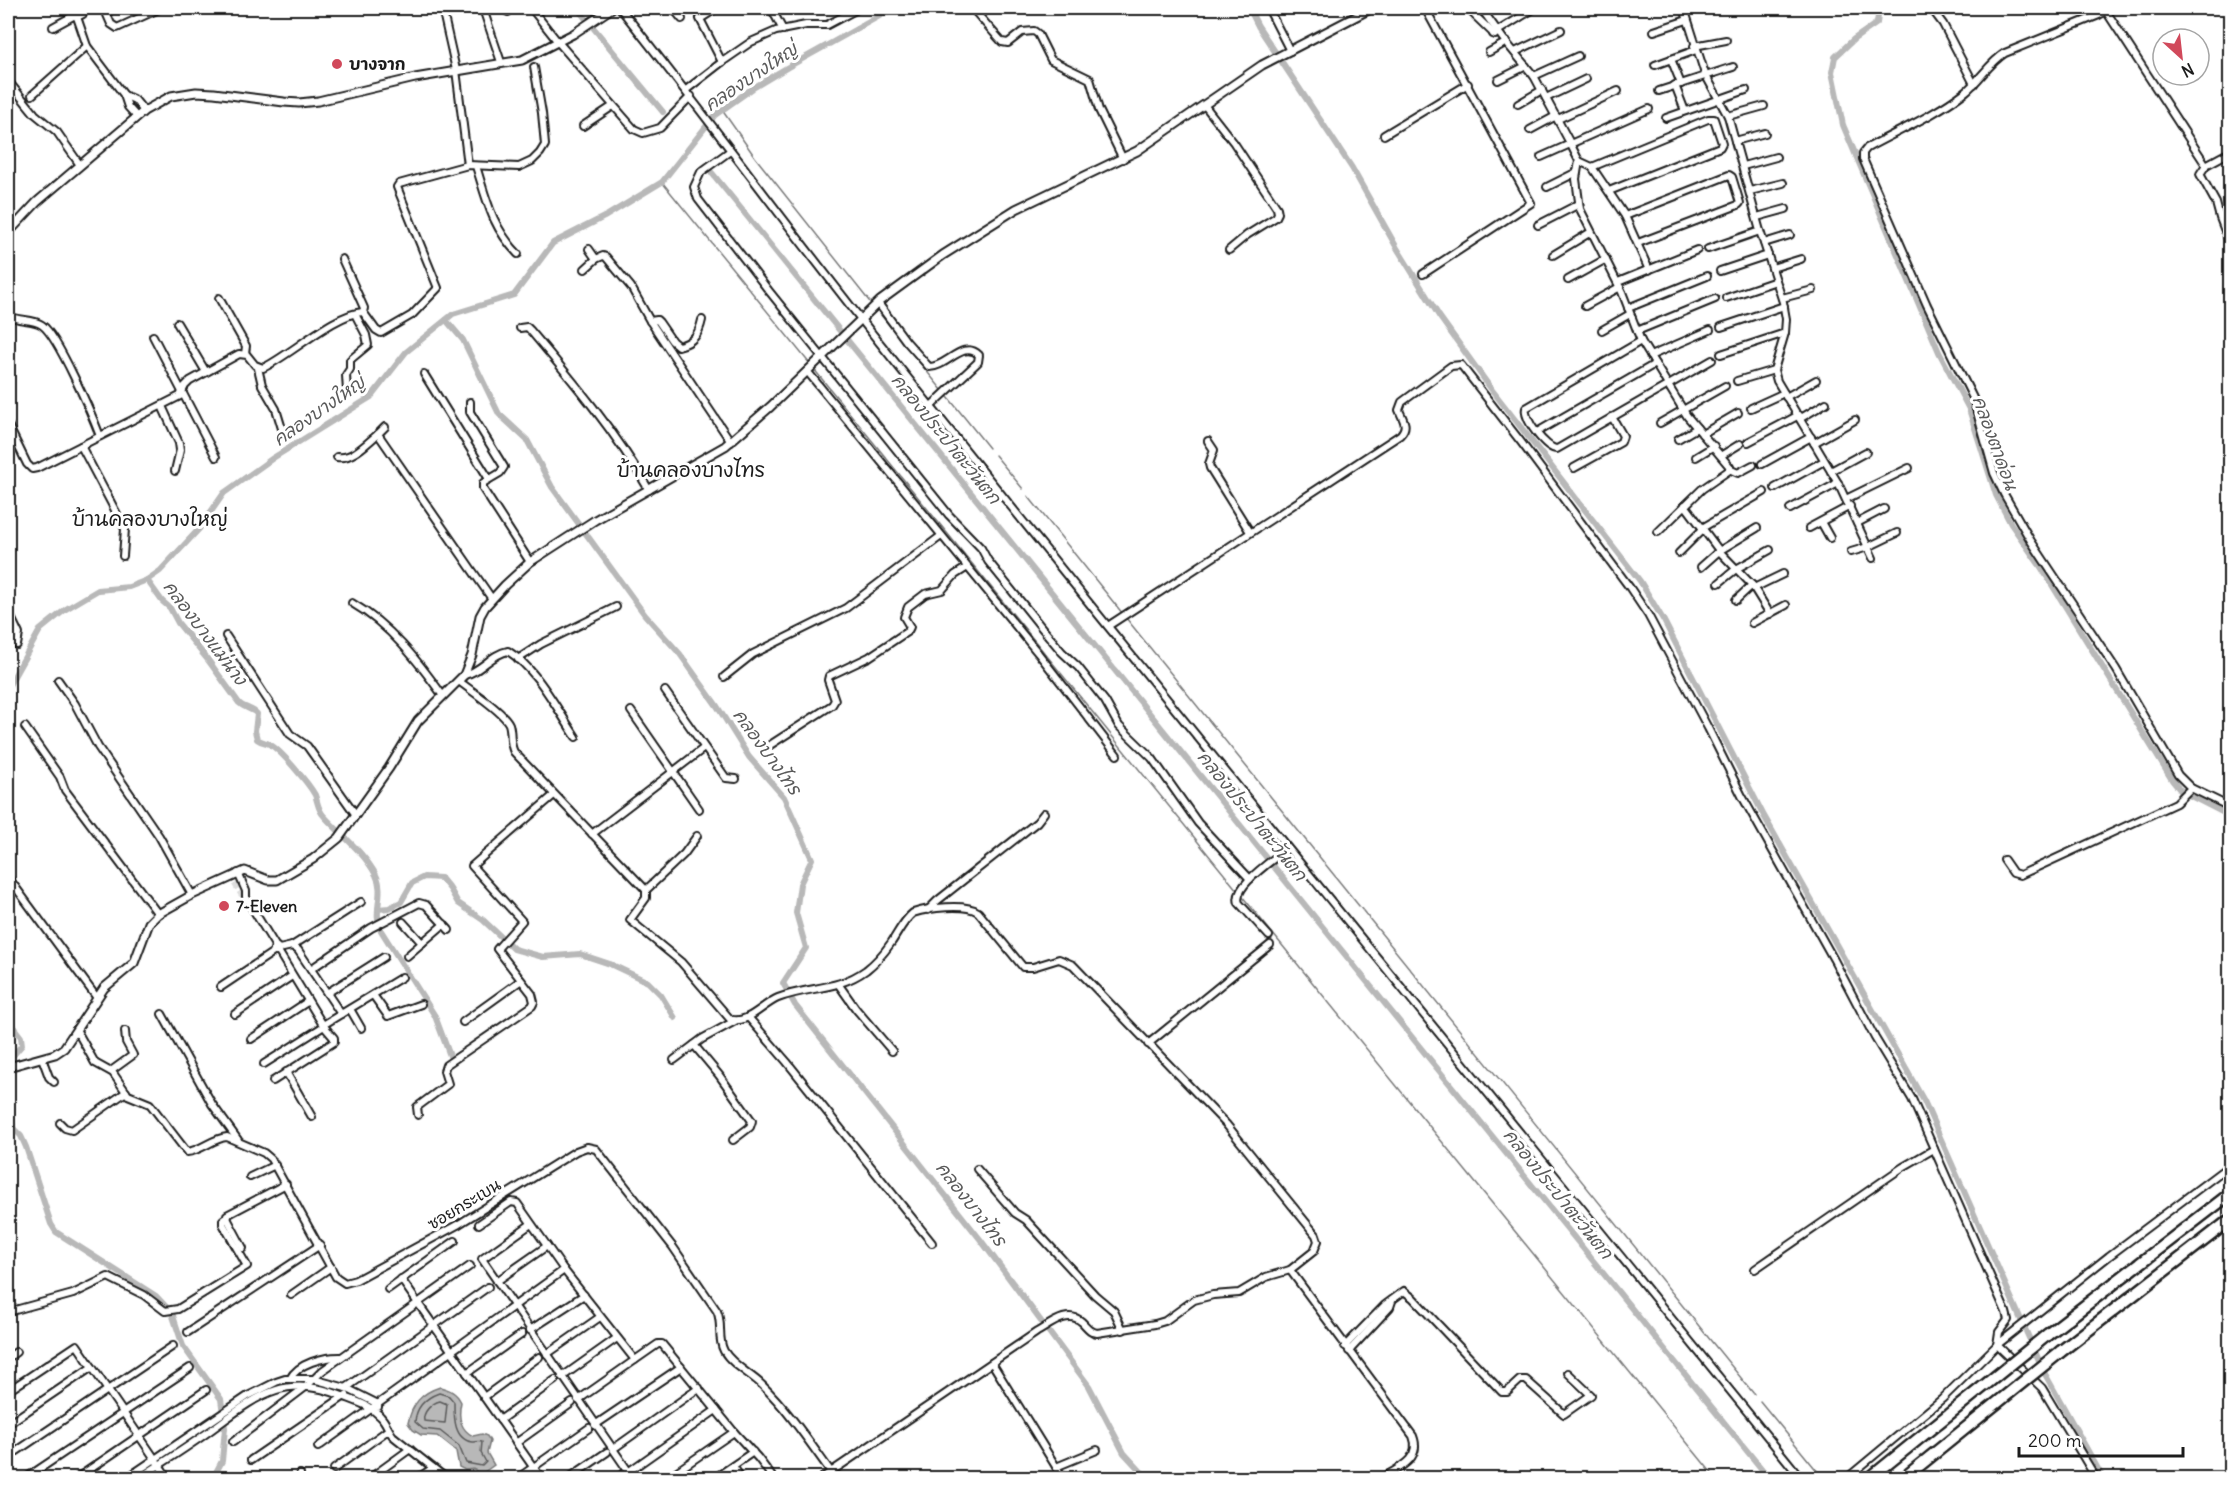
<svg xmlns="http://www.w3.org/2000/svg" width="2238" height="1486" font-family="Delius,'Playpen Sans Thai',sans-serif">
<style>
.water{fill:#b8b8b8;stroke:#7a7a7a;stroke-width:1.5}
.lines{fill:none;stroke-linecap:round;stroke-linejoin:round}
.shore{stroke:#5a5a5a;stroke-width:1.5}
.stream{stroke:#7a7a7a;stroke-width:1.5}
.canal{stroke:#b8b8b8;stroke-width:6}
.minor-tunnel{stroke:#ddd;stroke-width:6;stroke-dasharray:6 3;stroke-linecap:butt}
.minor-casing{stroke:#1c1c1c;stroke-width:10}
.tertiary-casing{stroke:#1c1c1c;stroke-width:11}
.motorway-casing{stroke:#1c1c1c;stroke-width:15}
.minor{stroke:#fff;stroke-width:6}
.tertiary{stroke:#fff;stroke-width:7}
.motorway{stroke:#fff;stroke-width:10}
.motorway-bridge-casing{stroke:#1c1c1c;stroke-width:15;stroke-linecap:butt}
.motorway-bridge{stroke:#fff;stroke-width:10}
.poi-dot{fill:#d1495b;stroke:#fff;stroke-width:2}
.labels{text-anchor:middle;stroke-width:6;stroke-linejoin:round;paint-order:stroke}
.poi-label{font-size:16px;font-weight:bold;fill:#1c1c1c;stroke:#fff;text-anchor:start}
.street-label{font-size:16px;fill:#1c1c1c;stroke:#fff}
.water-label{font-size:18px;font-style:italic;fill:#5a5a5a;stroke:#fff}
.quarter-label{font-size:20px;fill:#1c1c1c;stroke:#fff}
</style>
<rect width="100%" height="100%" fill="#fff"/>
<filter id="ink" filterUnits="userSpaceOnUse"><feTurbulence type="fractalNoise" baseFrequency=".0167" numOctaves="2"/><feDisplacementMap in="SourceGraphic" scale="12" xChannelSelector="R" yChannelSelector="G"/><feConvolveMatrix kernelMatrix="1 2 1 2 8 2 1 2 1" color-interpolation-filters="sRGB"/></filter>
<g filter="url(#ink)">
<path class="water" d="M440 1387C450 1390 456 1392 461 1402 458 1416 459 1429 473 1436L482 1434 487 1436 490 1441 487 1453 494 1465 480 1475 474 1469 465 1470 459 1467 456 1451 437 1436 421 1435 413 1430 408 1423C412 1404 421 1393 440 1387Z"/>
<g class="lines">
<g class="shore">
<path d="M439 1393 449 1396 454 1402C454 1415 453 1440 473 1442 476 1442 479 1441 482 1442L481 1453 486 1462 482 1466 466 1463 459 1446 440 1431 423 1429 415 1422C416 1408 425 1398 439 1393Z"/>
<path d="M440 1401 447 1404 445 1423 424 1421C422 1412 432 1403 440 1401Z"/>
</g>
<g class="stream">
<polyline points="722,110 755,157 873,306"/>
<polyline points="662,182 810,364"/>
<polyline points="876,309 942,390"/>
<polyline points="813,368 1237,890"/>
<polyline points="948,397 989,448"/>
<polyline points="995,455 1023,489"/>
<polyline points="1028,496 1123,614"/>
<polyline points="1126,618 1754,1394"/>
<polyline points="1242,896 1715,1477"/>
<polyline points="1760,1401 1823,1478"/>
</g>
<g class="canal">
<polyline points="577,8 663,112"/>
<polyline points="1249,8 1258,26 1352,168 1397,248 1439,316 1492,390 1640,581 1664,621 1764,816 1924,1101 2045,1374 2103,1478"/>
<polyline points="1879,8 1877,23 1854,39 1835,57 1832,72 1843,125 1939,352 1969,409 1996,495 2011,524 2041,567 2172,780 2181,791 2230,816"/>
<polyline points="712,173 1769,1478"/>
<polyline points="446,320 463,340 499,414 527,440 552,487 645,615 680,654 717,706 749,757 784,797 812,859 800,884 796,913 806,948 783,983 795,1005 980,1239 1089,1386 1124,1453 1147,1478"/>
<path d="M147 580 162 601 170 608 178 623 208 660 239 703C245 709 252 708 257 714L255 731 257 739C261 742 264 742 269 744 280 749 309 784 315 795 318 803 318 810 324 816 342 836 363 851 376 875 385 892 373 911 380 929L435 1016 450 1056"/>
<polyline points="8,687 40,630 66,609 98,590 129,587 147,580 160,571 199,529 224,493 273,458 371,397 406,352 453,314 514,295 553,243 606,216 662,182 715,115 753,88 788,67 894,8"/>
<polyline points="378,909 389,908 401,902 412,883 424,877 441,878 450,889 458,903 483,920 514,949 543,957 580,954 610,964 648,982 661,995 675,1018"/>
<polyline points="8,1020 21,1037 22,1045 9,1060 8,1067"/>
<polyline points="8,1083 13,1128 21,1136 26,1147 51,1224 56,1232 156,1296 172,1313 183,1346 221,1399 225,1428 222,1461 213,1478"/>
<polyline points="1714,1478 1715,1477"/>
</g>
<polyline class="minor-tunnel" points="230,876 241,894 246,898"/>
<defs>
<g id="minor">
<polyline points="71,8 71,14 77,17 83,14 84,8"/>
<polyline points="104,8 111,24 117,28 161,8"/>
<polyline points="442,8 456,70 468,165"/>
<polyline points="501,8 508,12"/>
<polyline points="531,8 558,42 634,129 643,133 660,128 691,96"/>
<path d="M620 8C711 121 796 239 887 352 1189 730 1497 1103 1801 1478"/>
<polyline points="673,8 682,19"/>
<polyline points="717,8 700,19 722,62"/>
<polyline points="771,8 783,30"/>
<polyline points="972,8 1002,42 1008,43 1022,32 1034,31 1038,34 1051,60 1090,79 1099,110 1123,159"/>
<polyline points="1268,8 1290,51"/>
<polyline points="1467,8 1495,35"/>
<polyline points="1481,8 1504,40 1534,76 1570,143 1579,161 1576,179 1580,209 1622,292 1641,341 1687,416 1730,467 1728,471 1702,489 1658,532"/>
<polyline points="1684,8 1705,74 1728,116 1760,231 1783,302 1786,319 1785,333 1774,370 1777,381 1838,483 1873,558"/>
<polyline points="1931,8 1943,24 1974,84"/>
<path d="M2111 8 2099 15 2005 53C1989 63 1980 80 1965 92 1935 115 1900 130 1867 148L1863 153V159L1927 305 1973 398 1994 473 2004 494 2031 541 2116 669 2178 775 2191 788 2230 807"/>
<polyline points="483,9 501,62"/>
<polyline points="2106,11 2206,165"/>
<polyline points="77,17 87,46 124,95 128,107 137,117"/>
<polyline points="53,27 73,16"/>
<polyline points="1654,31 1687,20"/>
<polyline points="1493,34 1535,8"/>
<polyline points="1694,46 1726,40"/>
<polyline points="1489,52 1507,42"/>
<polyline points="1515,52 1561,30"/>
<polyline points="1671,59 1681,84"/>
<polyline points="1655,65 1696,50"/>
<polyline points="1534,76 1578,56"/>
<polyline points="1498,80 1526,66"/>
<polyline points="8,81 35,114 57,132 80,165"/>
<polyline points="1675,85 1685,111"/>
<polyline points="686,90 722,62 751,42 776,31 806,25 827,25 859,8"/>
<polyline points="1659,91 1733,67"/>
<polyline points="32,95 87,46"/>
<polyline points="124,95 135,100 144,111"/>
<polyline points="1546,98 1586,79"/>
<polyline points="1518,104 1542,90"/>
<polyline points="1205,106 1234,143 1277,208 1278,213 1276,217 1247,235 1229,250"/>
<polyline points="1728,116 1764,106"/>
<polyline points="1666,118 1746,90"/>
<polyline points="1558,119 1618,91"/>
<polyline points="583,126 613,106"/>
<polyline points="1530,130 1556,116"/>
<polyline points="1384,135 1468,84"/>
<polyline points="1735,141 1765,133"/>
<polyline points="730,151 701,172 694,187 698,199 769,291 949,515 981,548 988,561 1042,628 1062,652 1078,667 1105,701 1119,726 1152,758 1198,823 1250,879"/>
<polyline points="2230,152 2206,165 2200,174 2216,203 2220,218 2230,244"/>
<polyline points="1541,157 1649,109"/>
<polyline points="1579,161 1592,167 1708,119 1714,119 1722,143 1720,147 1609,191"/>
<path d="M476 166C487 201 492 227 518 254"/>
<polyline points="1743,166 1776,157"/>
<polyline points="1592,167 1625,216 1649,270"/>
<polyline points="1547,187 1577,172"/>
<polyline points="1750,191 1783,183"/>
<polyline points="1625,216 1729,175 1732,177 1740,203 1738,205 1638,243"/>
<polyline points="1757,217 1786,209"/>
<polyline points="1538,225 1579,204"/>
<polyline points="1764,243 1790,235"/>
<polyline points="589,249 596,259 603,256 606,257 631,287 650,321 731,442"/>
<polyline points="1708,249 1760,231"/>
<polyline points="1553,255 1591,232"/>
<polyline points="342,259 364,308 363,312"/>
<polyline points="1772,268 1801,259"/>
<polyline points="585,269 596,259"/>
<polyline points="1720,271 1768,255"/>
<polyline points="1423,274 1531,203 1425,8"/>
<polyline points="1568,280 1606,259"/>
<polyline points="1618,282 1697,250"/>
<polyline points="219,298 246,346 245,354"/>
<polyline points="1726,298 1776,281"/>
<polyline points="1782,298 1813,290"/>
<path d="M878 303 906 341 929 367C946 368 963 339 979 355L978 362 930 407"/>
<polyline points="1585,306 1620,287"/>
<polyline points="1628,308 1707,276"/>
<path d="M8 315C18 322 32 318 42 325 58 336 92 415 100 436"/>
<path d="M650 321 657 320 659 322 672 341 678 346C693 343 699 334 702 320"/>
<polyline points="177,323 206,372"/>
<polyline points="1721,327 1784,306"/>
<path d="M520 328 527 327 530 330C573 381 616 432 649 490"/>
<polyline points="1602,330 1630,314"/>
<polyline points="1637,331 1715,299"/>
<polyline points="153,336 216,457"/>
<path d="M1641 341 1526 408C1523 419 1546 449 1557 449L1712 360"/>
<polyline points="1721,354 1785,333"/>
<polyline points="1650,356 1710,330"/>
<polyline points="258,368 262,385 276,409 283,432"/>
<polyline points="807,371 1038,653 1117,755"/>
<polyline points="424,374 489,479"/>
<polyline points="1737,381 1774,370"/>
<polyline points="347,392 346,375 350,369 350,360 368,345 366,335 355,314"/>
<polyline points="1786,397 1816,380"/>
<polyline points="470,402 470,412 504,467 500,473 483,483 483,489 530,562"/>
<polyline points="162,406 179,443 180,450 175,471"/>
<polyline points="1751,408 1784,393"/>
<polyline points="1801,418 1826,403"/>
<polyline points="1660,423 1725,386"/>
<path d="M8 425 27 464 32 469 37 468 180 396 185 386 190 381 239 354 247 355 255 365 263 368C289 356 336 313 363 312L376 330 381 333 412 315 438 288 397 187 399 184 468 165 519 167 532 161 540 153 545 145 542 113 534 67"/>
<polyline points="385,427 378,434 492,599"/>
<polyline points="1537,432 1655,364"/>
<polyline points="1702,434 1738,413"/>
<polyline points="1678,439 1697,428"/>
<polyline points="1208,441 1214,450 1209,464 1210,468 1250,532"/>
<polyline points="1748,442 1799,415"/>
<polyline points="1814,443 1855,420"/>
<polyline points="81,446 125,529 123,556"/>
<polyline points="1722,455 1740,444"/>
<path d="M337 457C352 460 367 443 378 434"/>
<polyline points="1696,457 1714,446"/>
<polyline points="1762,464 1811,437"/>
<polyline points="1574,468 1621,442 1623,436 1612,417"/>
<polyline points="1729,469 1738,473 1753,465"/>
<polyline points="1831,471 1866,452"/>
<polyline points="1775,488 1824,461"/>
<polyline points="1846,499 1909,468"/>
<polyline points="1685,505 1721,553 1752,585 1770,614"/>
<polyline points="1790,509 1838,483"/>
<polyline points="1821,522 1830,538"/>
<polyline points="1857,523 1884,509"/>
<polyline points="1702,528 1764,492"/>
<polyline points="1809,528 1850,506"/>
<polyline points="1851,552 1868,547 1897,533"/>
<polyline points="1679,553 1703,529"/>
<polyline points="1701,567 1719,551 1757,528"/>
<polyline points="1719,583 1736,569 1770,550"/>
<polyline points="1754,588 1783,574"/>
<polyline points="1736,600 1752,585"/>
<path d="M352 603C390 625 418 661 443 696"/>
<polyline points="8,611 19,634 17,645"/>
<polyline points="1752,623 1786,605"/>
<path d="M1108 626 1400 435C1409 426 1403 420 1399 410L1402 402 1451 366 1461 365 1521 442 1630 588 1648 615 1708 728 1742 796 1834 960 1875 1038 1912 1099 2006 1312 2008 1320 1999 1332 1997 1345 2042 1388 2096 1478"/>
<polyline points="226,636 290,734 307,746 356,815"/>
<polyline points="518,659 541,644 616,607"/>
<path d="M464 675C481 672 491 654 508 651 538 670 556 708 576 737"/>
<polyline points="724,677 753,654 846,608 941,536"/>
<polyline points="58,680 75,704 98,747 159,836 192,895"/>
<path d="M459 681C471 691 503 711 509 724 512 733 509 743 514 752L646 890V898L630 920 681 962 730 1019C746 1026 763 1004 778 998 809 986 837 991 866 970 875 963 884 953 891 943 898 933 903 921 913 913 928 908 965 903 978 912L1023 967H1033L1059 959 1073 965 1226 1124 1316 1235 1318 1241 1314 1251 1290 1270 1266 1277 1239 1293 1213 1295 1194 1300 1165 1321 1155 1324 1097 1333C1090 1332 1087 1327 1082 1322 1068 1309 1051 1324 1037 1332L822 1478"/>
<polyline points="665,691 726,778 736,779"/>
<polyline points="631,711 699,809"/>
<polyline points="25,727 60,777 65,790 158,914"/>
<polyline points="767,747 832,705 835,700 828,680 829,676 869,657 908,631 910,627 904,617 908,607 925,594 942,590 955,575 966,568"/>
<polyline points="592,834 704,748"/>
<polyline points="2004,860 2013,873 2020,875 2176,803 2191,788"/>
<polyline points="238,873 246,891 246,898 276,947"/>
<polyline points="8,877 97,998"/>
<polyline points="646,890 684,854 697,836"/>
<polyline points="928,910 937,901 1037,822 1044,813"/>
<polyline points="403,922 422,943"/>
<path d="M1269 936 1239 903C1232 886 1275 859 1287 848"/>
<polyline points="292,946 361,902"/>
<polyline points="278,951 323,1025 341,1014 298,950 292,946 279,949 277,947 274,949 276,952 279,949"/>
<polyline points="407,956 444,924"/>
<polyline points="311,969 371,928 419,903 426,905 449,930"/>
<polyline points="839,985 856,1009 892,1051"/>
<polyline points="221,987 275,951"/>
<polyline points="327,993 384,957"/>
<polyline points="373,995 388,1016 421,1004"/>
<polyline points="350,1009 361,1028"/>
<polyline points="162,1014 212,1104 238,1140"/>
<polyline points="235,1014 292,976"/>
<polyline points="341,1014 402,977"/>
<polyline points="748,1017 787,1062 932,1243"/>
<polyline points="463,1022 520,981"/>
<path d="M77 1031 95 1063 113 1073 128 1095 150 1104 187 1152C201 1151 213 1138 227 1137L264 1153 271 1159 336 1277 345 1283 356 1280 459 1224 576 1151 587 1147 596 1149 673 1247 717 1311C723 1324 717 1339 724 1351 732 1365 751 1374 762 1385 788 1410 810 1443 831 1472"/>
<polyline points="251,1039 307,1002"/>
<polyline points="1148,1044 1270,945"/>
<polyline points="694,1045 719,1075 752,1121 750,1127 733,1140"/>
<polyline points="42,1058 49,1077 54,1082"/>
<polyline points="674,1060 702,1039 735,1021"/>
<polyline points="264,1064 324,1026"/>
<polyline points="111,1071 133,1055 126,1042 125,1031"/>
<polyline points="286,1072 312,1117"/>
<polyline points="273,1081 334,1042 334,1038 323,1025"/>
<polyline points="418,1115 417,1107 448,1084 444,1071 446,1065 532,1006 534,1002 532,994 497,949 522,921 472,866 554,795"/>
<polyline points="60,1123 65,1128 72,1130 126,1092"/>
<polyline points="977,1169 1015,1213 1026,1220 1095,1295 1114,1311 1123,1330"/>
<polyline points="250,1177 275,1165"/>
<polyline points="479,1224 511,1202 517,1203 564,1270 635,1360 658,1344 662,1344 734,1432 758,1458 773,1478"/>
<polyline points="531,1224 482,1259 633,1478"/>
<polyline points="243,1248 228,1220 227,1215 286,1184"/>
<polyline points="1755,1269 1903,1167 1934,1149"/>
<path d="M1290 1270 1413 1436C1422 1459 1399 1468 1382 1478"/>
<polyline points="401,1279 541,1478"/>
<polyline points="497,1281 547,1246"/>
<polyline points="388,1289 455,1241"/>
<polyline points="291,1295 331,1267"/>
<polyline points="8,1312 73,1294 108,1277 144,1295 165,1311 178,1309 247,1266 223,1224 223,1220 227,1217"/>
<polyline points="530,1330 584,1295"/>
<polyline points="188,1332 320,1245"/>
<polyline points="1345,1346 1385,1305 1404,1291 1413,1298 1502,1392 1507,1392 1520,1380 1526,1380 1564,1414 1591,1395 1568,1373"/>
<polyline points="1349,1351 1390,1307 1392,1301"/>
<polyline points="547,1354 600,1317"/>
<polyline points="8,1358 16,1352"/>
<polyline points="992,1363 1063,1478"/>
<polyline points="467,1373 522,1334"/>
<polyline points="562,1377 617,1338"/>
<path d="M290 1379C298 1363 323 1357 340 1357"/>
<polyline points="346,1388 488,1287"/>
<polyline points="8,1391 77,1345 168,1478"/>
<polyline points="484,1397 539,1357"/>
<polyline points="578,1400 635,1360"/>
<polyline points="500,1420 555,1380"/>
<polyline points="8,1424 92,1367"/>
<polyline points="595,1425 681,1367"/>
<polyline points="233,1442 308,1385 322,1371 470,1266"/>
<polyline points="516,1443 572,1403"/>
<polyline points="318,1447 564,1270"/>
<polyline points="613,1449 699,1388"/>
<polyline points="8,1457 173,1346"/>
<polyline points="251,1460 346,1395"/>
<polyline points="733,1466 741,1478"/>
<polyline points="1056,1467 1097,1450"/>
<polyline points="334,1469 388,1430"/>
<polyline points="628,1472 716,1410"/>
<polyline points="26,1478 190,1368"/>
<polyline points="77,1478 206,1390"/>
<polyline points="127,1478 248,1396 276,1382 285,1379 313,1379 346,1388 378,1404 378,1407"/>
<path d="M139 1478C161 1464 183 1450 204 1435 254 1399 282 1370 345 1397 358 1402 371 1406 381 1417 386 1422 388 1430 393 1436L446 1478"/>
<polyline points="300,1478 300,1474"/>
<polyline points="370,1478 410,1449"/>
<polyline points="418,1478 433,1468"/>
<polyline points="518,1478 589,1428"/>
<polyline points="569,1478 607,1452"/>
<polyline points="617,1478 623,1474"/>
<polyline points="667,1478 734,1432"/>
<polyline points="715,1478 753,1452"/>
<polyline points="1847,1478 1942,1399 1997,1345 2109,1256 2230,1165"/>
</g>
<g id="tertiary">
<polyline points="8,233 37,202 144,111 171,96 196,92 214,93 284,102 299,103 318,101 415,78 522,60 573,34 612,8"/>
<polyline points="8,1067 55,1054 64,1048 104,988 134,963 149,923 158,914 192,895 245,871 268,880 277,880 313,859 339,838 389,768 418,721 464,675 472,655 480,616 485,607 505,585 530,562 595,520 725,446 770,407 880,301 943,255 1016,209 1137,151 1262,65 1372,8"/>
</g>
<g id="motorway">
<polyline points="2047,1335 2230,1194"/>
<polyline points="2060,1352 2230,1220"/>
</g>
</defs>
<use href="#minor" class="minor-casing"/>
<use href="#tertiary" class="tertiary-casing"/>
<use href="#motorway" class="motorway-casing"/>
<use href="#minor" class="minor"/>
<use href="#tertiary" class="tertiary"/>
<use href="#motorway" class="motorway"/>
<defs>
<g id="motorway-bridge">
<polyline points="1870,1478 2047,1335"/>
<polyline points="1904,1478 2060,1352"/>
</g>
</defs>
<use href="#motorway-bridge" class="motorway-bridge-casing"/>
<use href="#motorway-bridge" class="motorway-bridge"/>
</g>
</g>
<g class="poi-dot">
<circle cx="337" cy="64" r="6"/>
<circle cx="224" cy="906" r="6"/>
</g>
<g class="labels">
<g class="poi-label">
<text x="349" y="70">บางจาก</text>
<text x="236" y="912">7-Eleven</text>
</g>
<g class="street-label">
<text transform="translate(464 1204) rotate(-31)" y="6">ซอยกระเบน</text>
</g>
<g class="water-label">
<text transform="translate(751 77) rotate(-34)" y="6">คลองบางใหญ่</text>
<text transform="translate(319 411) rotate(-35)" y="6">คลองบางใหญ่</text>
<text transform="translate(946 439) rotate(51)" y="6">คลองประปาตะวันตก</text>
<text transform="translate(1995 443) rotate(70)" y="6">คลองตาด่อน</text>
<text transform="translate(205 633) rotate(53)" y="6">คลองบางแม่นาง</text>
<text transform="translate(767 752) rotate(54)" y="6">คลองบางไทร</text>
<text transform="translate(1252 816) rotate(51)" y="6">คลองประปาตะวันตก</text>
<text transform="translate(1558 1194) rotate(51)" y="6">คลองประปาตะวันตก</text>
<text transform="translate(971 1204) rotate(52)" y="6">คลองบางไทร</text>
</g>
<g class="quarter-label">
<text x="691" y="477">บ้านคลองบางไทร</text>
<text x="150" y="526">บ้านคลองบางใหญ่</text>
</g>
</g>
<rect width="2238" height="1486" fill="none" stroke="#fff" stroke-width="30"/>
<rect x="15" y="15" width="2208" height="1456" fill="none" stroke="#1c1c1c" stroke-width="2" filter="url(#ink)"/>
<g transform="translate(2181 57) rotate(153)"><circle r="28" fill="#ffffff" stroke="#a4a4a4" stroke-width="1.5"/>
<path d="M0-4.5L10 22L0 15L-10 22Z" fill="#d1495b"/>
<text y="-9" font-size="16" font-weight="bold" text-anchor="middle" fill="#1c1c1c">N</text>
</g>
<path d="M2019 1447v9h164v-9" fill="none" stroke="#1c1c1c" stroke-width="3"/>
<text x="2028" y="1447" font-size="18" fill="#1c1c1c" stroke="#ffffff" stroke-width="4.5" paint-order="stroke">200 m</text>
</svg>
